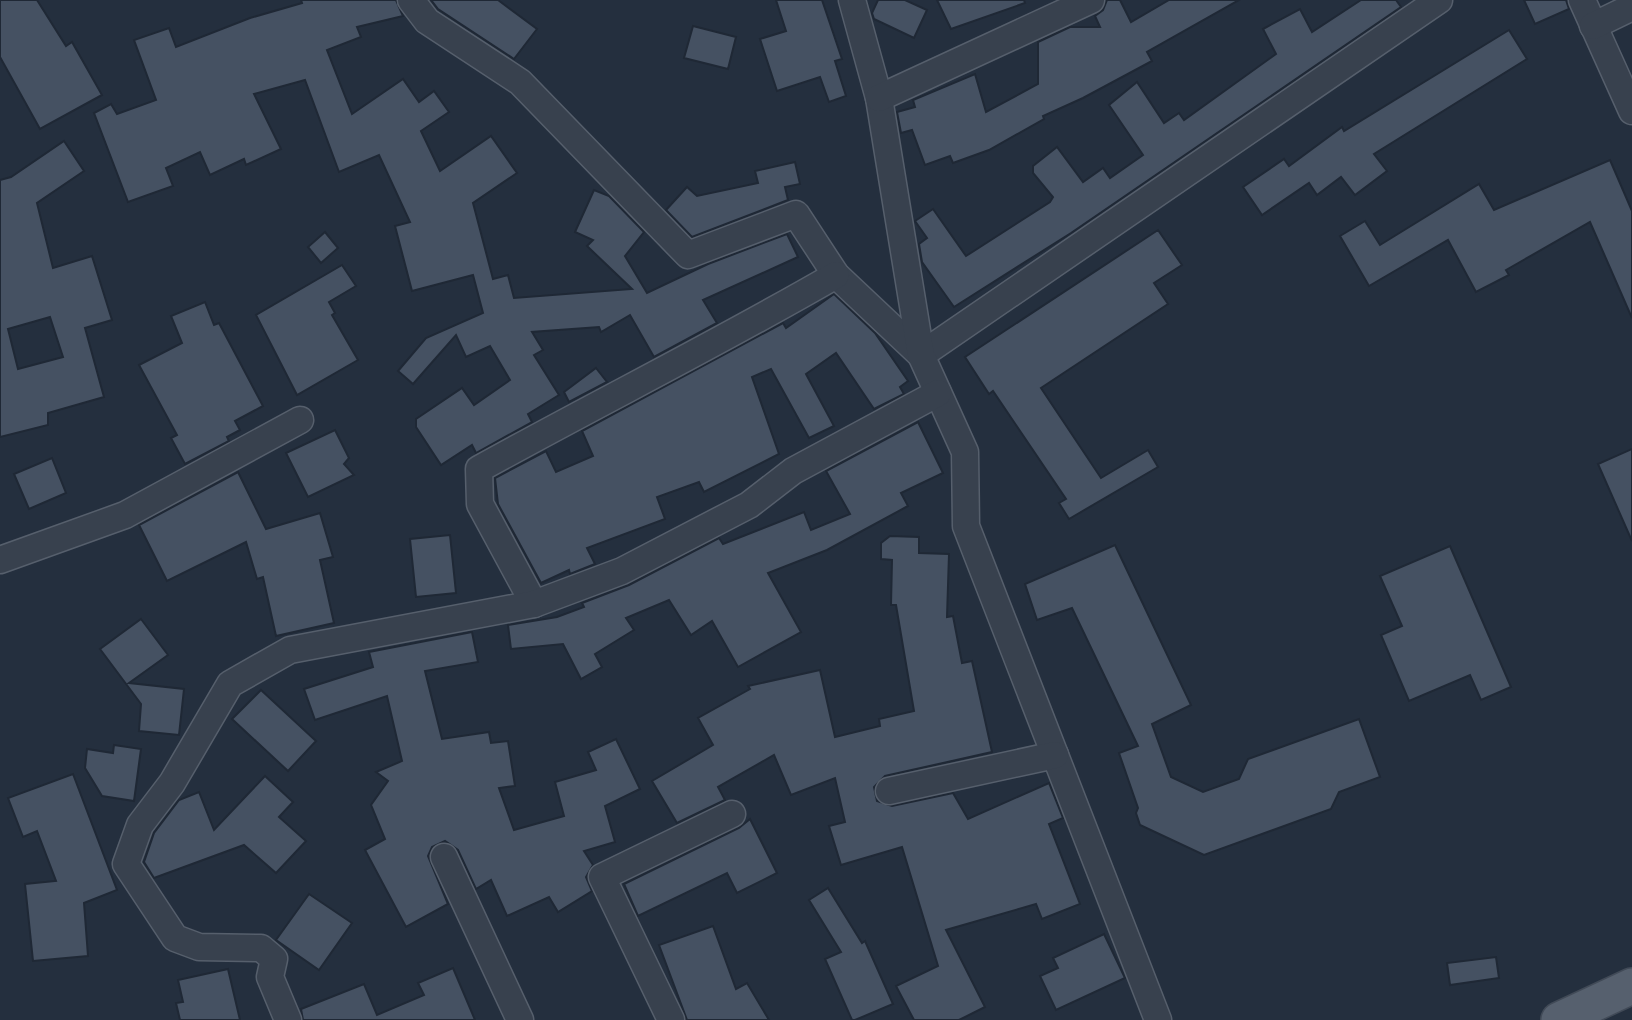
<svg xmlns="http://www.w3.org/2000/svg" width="1632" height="1020" font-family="'PT Sans',sans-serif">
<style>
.building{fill:#455162;stroke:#1f2835;stroke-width:2;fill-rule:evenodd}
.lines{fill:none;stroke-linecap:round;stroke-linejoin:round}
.minor-casing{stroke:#565f6c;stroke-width:29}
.major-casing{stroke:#414a57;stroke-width:38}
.minor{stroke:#38414e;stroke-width:26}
.major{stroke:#56606e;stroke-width:35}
</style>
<rect width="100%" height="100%" fill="#242f3e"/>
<g class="building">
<polygon points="0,0 37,0 66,46 72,42 102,95 40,129 0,57"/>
<polygon points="301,0 396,0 403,16 357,27 361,37 327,50 352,114 403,79 419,102 434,91 449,112 421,131 440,171 491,136 517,173 473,203 493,279 508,275 514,298 632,289 587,246 593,240 575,232 594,190 609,196 644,232 625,256 647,293 708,264 787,234 798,257 703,300 717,323 654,357 630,315 601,332 599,327 532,332 543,350 534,355 559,395 528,414 532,422 476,453 472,445 441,465 416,427 416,419 462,388 474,405 510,380 490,346 466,357 456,335 413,384 398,371 426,338 483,313 473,275 412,291 395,226 410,222 379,155 339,172 305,80 254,94 281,149 246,165 244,159 210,175 200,152 166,168 173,186 128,202 94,113 111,104 117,114 156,100 134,40 169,28 176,47 250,18 302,3"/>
<polygon points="431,0 498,0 537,29 514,59 438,9"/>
<polygon points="776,0 822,0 842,59 835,61 846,96 829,102 820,77 777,91 760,39 786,31"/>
<polygon points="878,0 905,0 927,10 914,38 874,19 872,13"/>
<polygon points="937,0 1024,0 1025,3 951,29"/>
<polygon points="1107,0 1120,0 1131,22 1169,0 1239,0 1147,52 1152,61 1083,98 1043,116 1044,119 989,150 953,163 950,156 925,165 912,130 901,133 897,112 915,107 913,100 975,74 986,112 1038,84 1038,42 1070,27 1100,27 1095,16 1103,10"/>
<polygon points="1361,0 1396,0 1401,7 1071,233 954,307 922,262 919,244 927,238 915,221 933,209 966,256 1050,202 1053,197 1033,173 1033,166 1057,147 1083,182 1103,168 1110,178 1143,155 1109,105 1137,82 1164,123 1179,113 1184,120 1276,54 1263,29 1300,9 1312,32"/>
<polygon points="1524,0 1566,0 1569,9 1535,24"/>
<polygon points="693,26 736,37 728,69 684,58"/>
<polygon points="1509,30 1527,59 1374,154 1387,171 1355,195 1341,177 1317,195 1309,183 1262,215 1243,187 1284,159 1289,166 1342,127 1344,131"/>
<path d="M64 141 84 171 37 203 53 268 92 256 112 320 85 328 104 397 48 413V425L0 437V180L11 177ZM50 317 63 357 18 369 8 329Z"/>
<polygon points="1610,160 1632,211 1632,318 1590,222 1506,270 1509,275 1476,292 1448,240 1369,286 1340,236 1365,221 1380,245 1479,184 1494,210"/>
<polygon points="795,162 800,184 785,187 788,200 692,237 666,210 687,187 697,196 758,183 755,171"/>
<polygon points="1158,230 1182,265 1154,283 1168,304 1041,388 1101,478 1148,450 1158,467 1069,519 1059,503 1066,499 993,391 989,394 965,357"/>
<polygon points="325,232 338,248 321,263 308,247"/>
<polygon points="342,265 356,286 329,302 335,313 332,315 358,360 297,395 256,315"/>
<polygon points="834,294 875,333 908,381 900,387 904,394 874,409 836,353 806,374 834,426 809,438 771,369 752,377 779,454 704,492 699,482 657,497 665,519 587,548 595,564 570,574 569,570 541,583 498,504 495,478 546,451 556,472 593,456 582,431 783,323 786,328"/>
<polygon points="205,302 214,325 219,323 263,406 235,421 240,430 227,437 229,441 185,464 171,438 177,435 139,365 182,343 171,316"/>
<polygon points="596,368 607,382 569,402 564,392"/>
<polygon points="918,422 943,473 901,493 908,506 827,550 768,573 801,632 738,667 712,621 691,635 669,600 626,618 634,630 595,654 602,667 581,679 563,644 511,649 508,625 557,617 584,607 582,603 629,585 719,538 723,544 804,512 811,530 850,514 826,471"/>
<polygon points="335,430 349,458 344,464 354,475 308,497 286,453"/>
<polygon points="1632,449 1632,541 1598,464"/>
<polygon points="52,458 66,493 29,509 14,474"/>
<polygon points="238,472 266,529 320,513 333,557 320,560 334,623 276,636 263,577 257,579 246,542 167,581 139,525"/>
<polygon points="450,535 456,593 416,597 410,539"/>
<polygon points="890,536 919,537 919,553 949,554 947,617 953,616 962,663 972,661 992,752 885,776 874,787 877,801 892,806 953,793 968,819 1049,783 1063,818 1049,824 1080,904 1042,919 1036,904 946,930 985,1007 959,1020 914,1020 896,986 938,966 902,847 841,865 829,826 845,822 835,778 791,795 774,755 718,787 725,800 677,823 652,781 713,745 698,718 750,689 748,686 820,670 835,737 880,726 879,719 914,711 896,605 891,605 892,560 881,559 881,543"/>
<polygon points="1115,545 1191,705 1152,724 1171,777 1203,792 1239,779 1248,759 1359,719 1380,777 1339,792 1331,809 1204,855 1140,825 1136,813 1138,808 1119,753 1138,746 1072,608 1037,620 1025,584"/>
<polygon points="1450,546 1511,687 1481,700 1470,675 1409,701 1381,635 1402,626 1380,576"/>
<polygon points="141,619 168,655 129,683 184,689 179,735 139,731 141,704 100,649"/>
<polygon points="472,632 478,662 425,671 442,739 489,732 491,743 508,741 515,786 499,788 514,830 564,816 555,782 596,770 588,752 616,739 640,789 605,806 615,842 584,851 593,865 586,877 592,891 558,912 549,897 507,916 491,880 476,889 458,850 445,841 432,847 428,856 448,904 406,927 365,850 385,839 371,805 388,781 376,772 402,761 387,696 315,720 304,689 373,667 369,652"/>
<polygon points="261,690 316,741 288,771 232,719"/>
<polygon points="114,745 141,749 134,801 102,796 85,768 87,749 113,753"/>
<polygon points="73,774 117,890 84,903 88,956 33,961 25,884 56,881 37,831 23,837 8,798"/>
<polygon points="265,776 293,802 279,817 306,841 276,873 244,845 154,878 144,862 154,833 179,800 199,792 214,830"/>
<polygon points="750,819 777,873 737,893 727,873 638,916 624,884 739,828"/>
<polygon points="828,888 862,943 865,941 893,1004 855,1020 852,1020 825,959 841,952 809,900"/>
<polygon points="309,894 352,923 319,970 276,940"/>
<polygon points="713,926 736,989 747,983 769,1020 687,1020 659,945"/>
<polygon points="1104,934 1125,978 1056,1010 1040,976 1058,968 1053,958"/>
<polygon points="1496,957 1499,978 1450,985 1447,963"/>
<polygon points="453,968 475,1020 303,1020 301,1009 364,984 377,1015 424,995 418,983"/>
<polygon points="228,969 240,1020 180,1020 176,1003 183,1002 178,980"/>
</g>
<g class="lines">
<defs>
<g id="minor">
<polyline points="411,0 427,21 520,82 688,255 796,214 836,275 921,355 1439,0"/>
<polyline points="852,0 879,98 921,355 965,452 966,526 1158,1020"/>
<polyline points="1582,0 1632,111"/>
<polyline points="1593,26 1632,7"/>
<polyline points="879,98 1091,0"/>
<polyline points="0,560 125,515 300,420"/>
<path d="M534 604 480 504 479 469C598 403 719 343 836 275"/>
<polyline points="889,791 1055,755"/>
<polyline points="444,857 520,1020"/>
<polyline points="288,1020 270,977 274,959 261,948 199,947 175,938 126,864 140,825 172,783 230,684 290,650 534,604 622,571 749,505 793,471 938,393"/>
<polyline points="671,1020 602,877 732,814"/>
</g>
<polyline id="major" points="1559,1020 1632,986"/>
</defs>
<use href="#minor" class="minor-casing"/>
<use href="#major" class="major-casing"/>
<use href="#minor" class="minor"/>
<use href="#major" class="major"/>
</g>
</svg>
